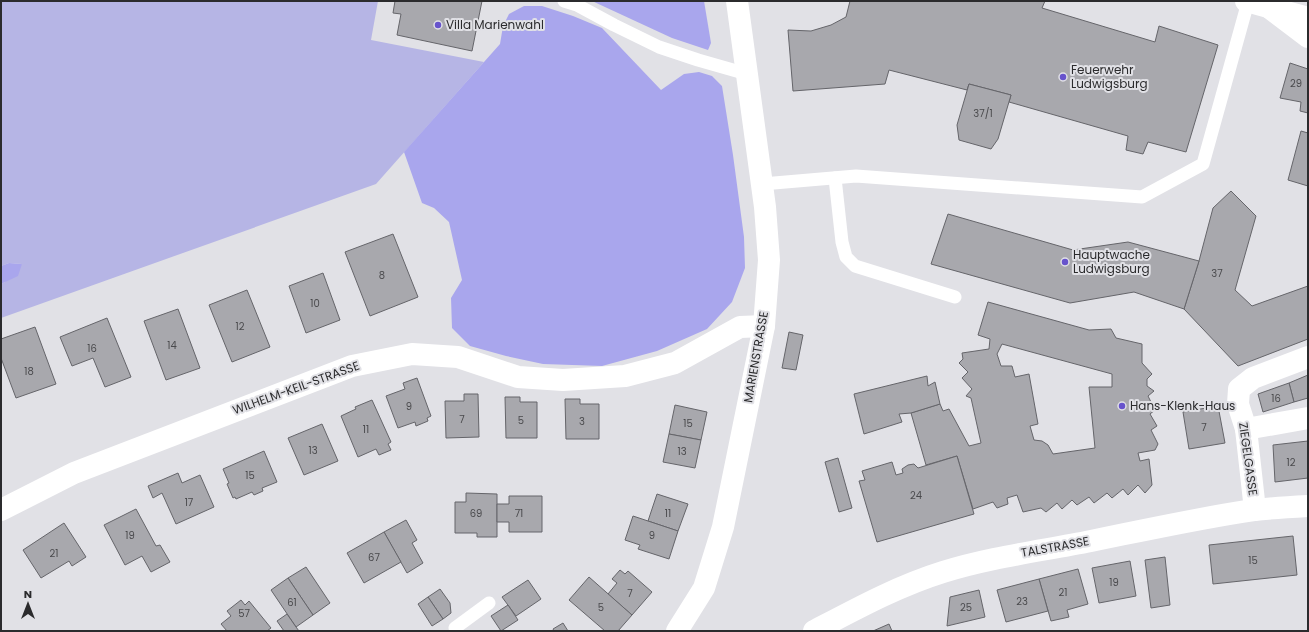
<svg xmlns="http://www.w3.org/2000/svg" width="1309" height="632" font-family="Poppins,sans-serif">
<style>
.green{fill:#b6b5e5}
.forest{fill:#a9a6ed}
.building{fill:#a8a8ad;stroke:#65656a;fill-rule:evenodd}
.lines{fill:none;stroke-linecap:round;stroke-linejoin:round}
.lane{stroke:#fff;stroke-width:13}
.street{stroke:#fff;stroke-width:22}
.secondary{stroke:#fff;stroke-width:22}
.primary{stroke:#fff;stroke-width:22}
.poi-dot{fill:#6753cc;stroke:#e1e1e6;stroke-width:1.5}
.labels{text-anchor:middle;stroke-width:4;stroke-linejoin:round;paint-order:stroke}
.number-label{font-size:10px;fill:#4a4a4d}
.poi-label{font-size:12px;fill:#2b2b2d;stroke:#e1e1e6;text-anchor:start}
.street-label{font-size:12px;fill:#2b2b2d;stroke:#e1e1e6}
</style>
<rect width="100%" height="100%" fill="#e1e1e6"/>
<polygon class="green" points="1,1 378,1 371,40 484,62 376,184 1,318 1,284 5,282 22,264 9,263 1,266"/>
<g class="forest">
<polygon points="592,1 704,1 711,43 708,50 672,38"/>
<polygon points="524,6 542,6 573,16 602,28 661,90 684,74 699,72 712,76 722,86 733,155 744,237 745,268 732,302 707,329 657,351 602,366 543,364 506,356 470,346 452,328 451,298 462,280 449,222 434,208 422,203 404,152 500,44 503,26 509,14"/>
<polygon points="9,263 22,264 18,276 1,284 1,266"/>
</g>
<g class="building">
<polygon points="395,1 482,1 472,51 397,35 401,14 393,13"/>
<polygon points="850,1 1045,1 1042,8 1155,42 1159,26 1218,45 1186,152 1148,142 1143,154 1126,150 1128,136 1009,102 1011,95 969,84 967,90 889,70 885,84 793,91 788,30 811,31 831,25 846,17"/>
<polygon points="1290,63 1308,69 1308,113 1300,111 1301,102 1280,98"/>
<polygon points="969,84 1011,95 998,139 991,149 959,140 957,125"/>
<polygon points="1301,131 1308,133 1308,186 1288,180"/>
<polygon points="1231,191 1256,216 1235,290 1252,306 1308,286 1308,339 1238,366 1184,309 1199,261 1213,208"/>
<polygon points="948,214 1073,250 1128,242 1199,261 1184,309 1134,292 1070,303 931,264"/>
<polygon points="393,234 418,297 370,316 345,252"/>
<polygon points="323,273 340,320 306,333 289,286"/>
<polygon points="247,290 270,347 232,362 209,305"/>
<path d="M988 302 1089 330 1111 329 1116 338 1142 344V363L1152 374 1147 379V386L1154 391 1148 396 1155 410 1150 414 1157 426 1151 430 1158 444 1155 450 1138 453 1140 461 1149 459 1152 485 1145 493 1138 485 1128 495 1123 489 1112 498 1107 493 1094 503 1089 497 1077 505 1072 500 1062 509 1057 503 1046 512 1041 508 1023 512 1017 495 1007 498 1008 504 997 508 993 502 973 509 957 456 926 465 911 413 940 404 943 411 949 409 969 446 981 443 971 398 966 396 972 389 962 378 968 372 959 363 963 359 962 353 989 349 990 339 978 335ZM1002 344 1112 374V387H1089L1095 448 1053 454 1048 445 1042 441 1034 440 1030 426 1038 424 1029 374 1015 377 1012 366H1001L997 354Z"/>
<polygon points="178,309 200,368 166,380 144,321"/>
<polygon points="107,318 131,377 105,387 93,358 72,366 60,337"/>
<polygon points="35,327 56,384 16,398 1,358 1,339"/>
<polygon points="789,332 803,335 796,370 782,368"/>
<polygon points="1308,375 1308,398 1294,402 1289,383"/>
<polygon points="927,376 928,386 935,382 940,404 911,413 899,414 902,422 864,434 854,394"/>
<polygon points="417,378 431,416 427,418 428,421 416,426 415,422 398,428 386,396 405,389 403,383"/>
<polygon points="1289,383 1294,402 1263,412 1258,394"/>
<polygon points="464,394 478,394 479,437 446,438 445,401 464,401"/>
<polygon points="505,397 520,397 520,402 537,402 537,438 506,438"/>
<polygon points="565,399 580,399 580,404 599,404 599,439 566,439"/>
<polygon points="372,400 391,442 388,444 391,450 379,455 376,449 358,457 341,416 356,409 355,407"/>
<polygon points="675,405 707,412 701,440 669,434"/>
<polygon points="1218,406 1225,443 1189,449 1183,412"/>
<polygon points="322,424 338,461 304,475 288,438"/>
<polygon points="669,434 701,440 695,468 663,462"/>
<polygon points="1308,441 1308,478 1275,482 1273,445"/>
<polygon points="264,451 277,482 262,488 263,491 254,495 252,492 236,499 235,497 233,498 227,484 229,483 223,469"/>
<polygon points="957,456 974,514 877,542 859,481 865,480 862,471 892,462 896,475 903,473 902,469 908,465 914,464 918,468"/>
<polygon points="838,458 852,508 839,512 825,462"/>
<polygon points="178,473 182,483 200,475 214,507 176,524 162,493 153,498 148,486"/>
<polygon points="466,493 497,494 497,537 477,537 477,533 455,533 455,502 466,502"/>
<polygon points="657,494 688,504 678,531 648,521"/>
<polygon points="509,496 542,496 542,532 509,532 509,522 497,522 497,504 509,504"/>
<polygon points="136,509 156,546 160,545 170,562 151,572 142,556 125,565 104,525"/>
<polygon points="633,516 678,531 669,559 638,549 640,545 625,540"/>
<polygon points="406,520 417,540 412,543 423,563 407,573 384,532"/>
<polygon points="64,523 86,557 72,566 69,561 41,578 23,550"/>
<polygon points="384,532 401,562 364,583 347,553"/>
<polygon points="1293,536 1297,575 1213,584 1209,545"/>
<polygon points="1165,557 1170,605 1151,608 1145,560"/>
<polygon points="1130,561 1136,596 1099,603 1092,568"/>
<polygon points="306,567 330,603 313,615 288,578"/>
<polygon points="1078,569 1088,604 1067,610 1069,617 1051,621 1039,579"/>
<polygon points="620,570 625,574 628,571 652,592 632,615 608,594 617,583 612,579"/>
<polygon points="589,577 632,615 618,631 605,631 569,600"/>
<polygon points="288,578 313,615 296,627 271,590"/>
<polygon points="1039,579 1048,611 1006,622 997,590"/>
<polygon points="528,580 541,599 516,616 502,597"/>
<polygon points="440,589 450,603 451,613 443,619 428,597"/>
<polygon points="979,590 985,617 947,626 950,597"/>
<polygon points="428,597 443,619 432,626 418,604"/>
<polygon points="241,600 245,605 249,601 271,628 267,631 227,631 221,624 231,616 227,611"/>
<polygon points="508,605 518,620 501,631 491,616"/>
<polygon points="287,614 296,627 299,631 284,631 277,621"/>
<polygon points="563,623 568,631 554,631 553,629"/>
<polygon points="889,624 892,631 873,631"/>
</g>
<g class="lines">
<g class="lane">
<polyline points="564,1 577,5 614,25 659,47 698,60 747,74"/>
<polyline points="835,178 842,242 846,257 855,266 955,297"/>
<polyline points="762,184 856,176 1142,197 1203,164 1248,2"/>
<polyline points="457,631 455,628 489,603"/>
</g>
<g class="street">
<polyline points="1271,9 1308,37"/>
<polyline points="1246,429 1308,418"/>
<polyline points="1,510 74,473 352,366 412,354 458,357 518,377 563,380 625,376 675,363 740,327 764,326"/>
<polyline points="1255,510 1246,429 1238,404 1239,389 1253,378 1308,357"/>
<path d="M814 631C856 609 898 586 943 572 991 557 1041 551 1091 541 1145 530 1199 518 1254 510 1272 508 1290 507 1308 506"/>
</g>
<polyline class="secondary" points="677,631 704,588 723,527 764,326 769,260 765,207 737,1"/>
<polyline class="primary" points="1246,1 1308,18"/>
</g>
<g class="poi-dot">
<circle cx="438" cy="25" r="4"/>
<circle cx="1063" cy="77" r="4"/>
<circle cx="1065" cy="262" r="4"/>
<circle cx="1122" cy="406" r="4"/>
</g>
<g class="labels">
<g class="number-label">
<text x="1296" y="87">29</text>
<text x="983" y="117">37/1</text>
<text x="1217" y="277">37</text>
<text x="382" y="279">8</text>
<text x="315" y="307">10</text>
<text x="240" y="330">12</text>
<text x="172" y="349">14</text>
<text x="92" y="352">16</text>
<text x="29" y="375">18</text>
<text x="1276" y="402">16</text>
<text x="409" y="410">9</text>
<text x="462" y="423">7</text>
<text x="521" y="424">5</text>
<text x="582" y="425">3</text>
<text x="688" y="427">15</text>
<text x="1204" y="431">7</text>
<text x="366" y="433">11</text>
<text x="313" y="454">13</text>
<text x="682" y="455">13</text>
<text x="1291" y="466">12</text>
<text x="250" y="479">15</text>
<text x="916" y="499">24</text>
<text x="189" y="506">17</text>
<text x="476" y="517">69</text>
<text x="519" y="517">71</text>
<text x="668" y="517">11</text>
<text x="130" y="539">19</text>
<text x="652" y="539">9</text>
<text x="54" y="557">21</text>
<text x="374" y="561">67</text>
<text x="1253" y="564">15</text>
<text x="1114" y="586">19</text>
<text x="1063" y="596">21</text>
<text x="630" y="597">7</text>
<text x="1022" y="605">23</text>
<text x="292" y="606">61</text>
<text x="601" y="611">5</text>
<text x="966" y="611">25</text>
<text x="244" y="617">57</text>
</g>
<g class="poi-label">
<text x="446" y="29">Villa Marienwahl</text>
<text x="1071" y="74">Feuerwehr<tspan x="1071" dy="14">Ludwigsburg</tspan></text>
<text x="1073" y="259">Hauptwache<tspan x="1073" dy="14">Ludwigsburg</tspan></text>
<text x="1130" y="410">Hans-Klenk-Haus</text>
</g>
<g class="street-label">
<text transform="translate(756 357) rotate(-80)" y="4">MARIENSTRASSE</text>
<text transform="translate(296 388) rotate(-20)" y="4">WILHELM-KEIL-STRASSE</text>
<text transform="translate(1248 459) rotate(82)" y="4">ZIEGELGASSE</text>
<text transform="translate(1055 547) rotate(-10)" y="4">TALSTRASSE</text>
</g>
</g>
<rect width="1309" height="632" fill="none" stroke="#2b2b2d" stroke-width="4"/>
<g transform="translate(28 604)" stroke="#e1e1e6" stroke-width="3" paint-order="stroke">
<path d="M0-3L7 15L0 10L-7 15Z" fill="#2b2b2d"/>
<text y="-6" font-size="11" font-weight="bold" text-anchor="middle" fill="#2b2b2d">N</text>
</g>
</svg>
